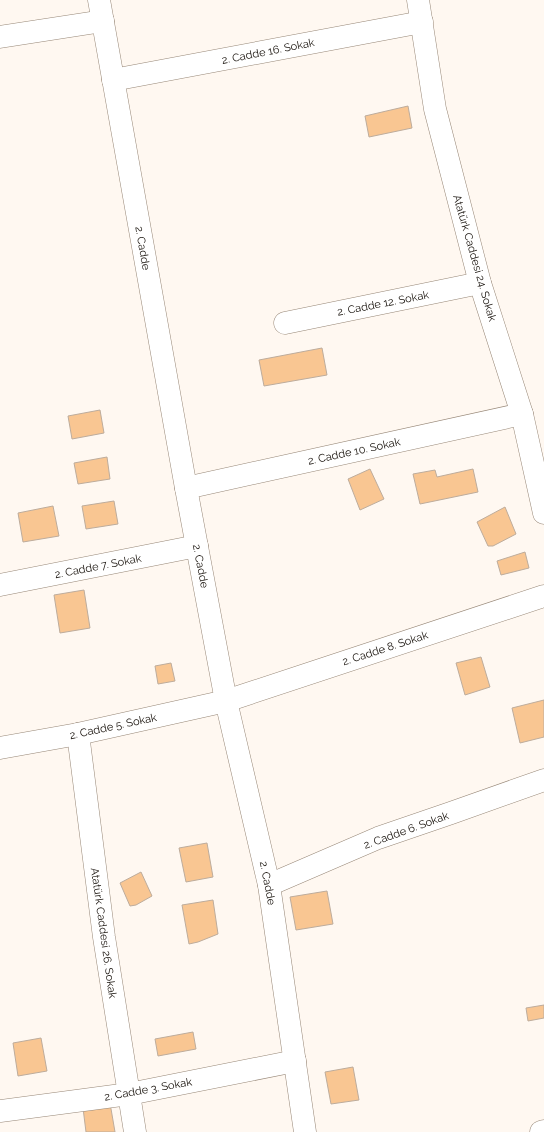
<svg xmlns="http://www.w3.org/2000/svg" width="544" height="1132" font-family="Raleway,sans-serif">
<style>
.building{fill:#f9c692;stroke:#bdac9c}
.lines{fill:none;stroke-linecap:round;stroke-linejoin:round}
.street-casing{stroke:#978777;stroke-width:23}
.street{stroke:#fff;stroke-width:22}
.labels{text-anchor:middle;stroke-width:3.5;stroke-linejoin:round;paint-order:stroke}
.street-label{font-size:11px;fill:#17110b;stroke:#fff}
</style>
<rect width="100%" height="100%" fill="#fff8f1"/>
<g class="building">
<polygon points="408,106 412,128 369,137 365,116"/>
<polygon points="322,348 327,375 264,386 259,360"/>
<polygon points="100,410 104,433 72,439 68,416"/>
<polygon points="107,457 110,479 78,484 74,463"/>
<polygon points="370,469 384,499 360,510 348,479"/>
<polygon points="473,469 478,492 420,504 413,474 435,470 437,477"/>
<polygon points="114,501 118,524 86,529 82,506"/>
<polygon points="53,506 59,536 23,542 18,513"/>
<polygon points="505,507 516,534 493,546 488,546 477,522"/>
<polygon points="525,552 529,568 501,575 497,561"/>
<polygon points="84,590 90,628 60,633 54,595"/>
<polygon points="481,657 490,687 465,695 456,663"/>
<polygon points="171,663 175,681 158,684 155,666"/>
<polygon points="544,700 544,737 520,743 512,708"/>
<polygon points="207,843 213,877 186,882 179,848"/>
<polygon points="141,872 152,896 136,905 130,906 120,883"/>
<polygon points="327,891 333,924 296,930 290,897"/>
<polygon points="213,900 218,934 198,942 189,944 182,905"/>
<polygon points="544,1005 544,1018 528,1021 526,1008"/>
<polygon points="193,1032 196,1049 158,1056 155,1039"/>
<polygon points="41,1038 47,1071 18,1076 13,1043"/>
<polygon points="353,1067 359,1100 331,1104 325,1072"/>
<polygon points="110,1103 115,1132 86,1132 83,1108"/>
</g>
<g class="lines">
<defs>
<g id="street">
<polyline points="99,0 186,488 226,701 269,885 305,1132"/>
<polyline points="418,0 435,109 480,283 522,414 544,513"/>
<polyline points="0,37 103,21"/>
<polyline points="113,80 422,22"/>
<polyline points="285,323 480,283"/>
<polyline points="186,488 522,414"/>
<polyline points="0,585 197,546"/>
<polyline points="78,734 104,937 135,1132"/>
<polyline points="0,748 78,734 226,701 544,596"/>
<polyline points="269,885 378,838 451,813 544,780"/>
<polyline points="0,1111 129,1094 295,1061"/>
<polyline points="541,1132 544,1131"/>
</g>
</defs>
<use href="#street" class="street-casing"/>
<use href="#street" class="street"/>
</g>
<g class="labels">
<g class="street-label">
<text transform="translate(268 51) rotate(-11)" y="4">2. Cadde 16. Sokak</text>
<text transform="translate(143 248) rotate(80)" y="4">2. Cadde</text>
<text transform="translate(475 258) rotate(74)" y="4">Atatürk Caddesi 24. Sokak</text>
<text transform="translate(383 303) rotate(-11)" y="4">2. Cadde 12. Sokak</text>
<text transform="translate(354 451) rotate(-12)" y="4">2. Cadde 10. Sokak</text>
<text transform="translate(98 566) rotate(-11)" y="4">2. Cadde 7. Sokak</text>
<text transform="translate(201 566) rotate(79)" y="4">2. Cadde</text>
<text transform="translate(385 648) rotate(-18)" y="4">2. Cadde 8. Sokak</text>
<text transform="translate(113 726) rotate(-12)" y="4">2. Cadde 5. Sokak</text>
<text transform="translate(406 830) rotate(-20)" y="4">2. Cadde 6. Sokak</text>
<text transform="translate(268 883) rotate(79)" y="4">2. Cadde</text>
<text transform="translate(104 933) rotate(82)" y="4">Atatürk Caddesi 26. Sokak</text>
<text transform="translate(148 1089) rotate(-10)" y="4">2. Cadde 3. Sokak</text>
</g>
</g>
</svg>
